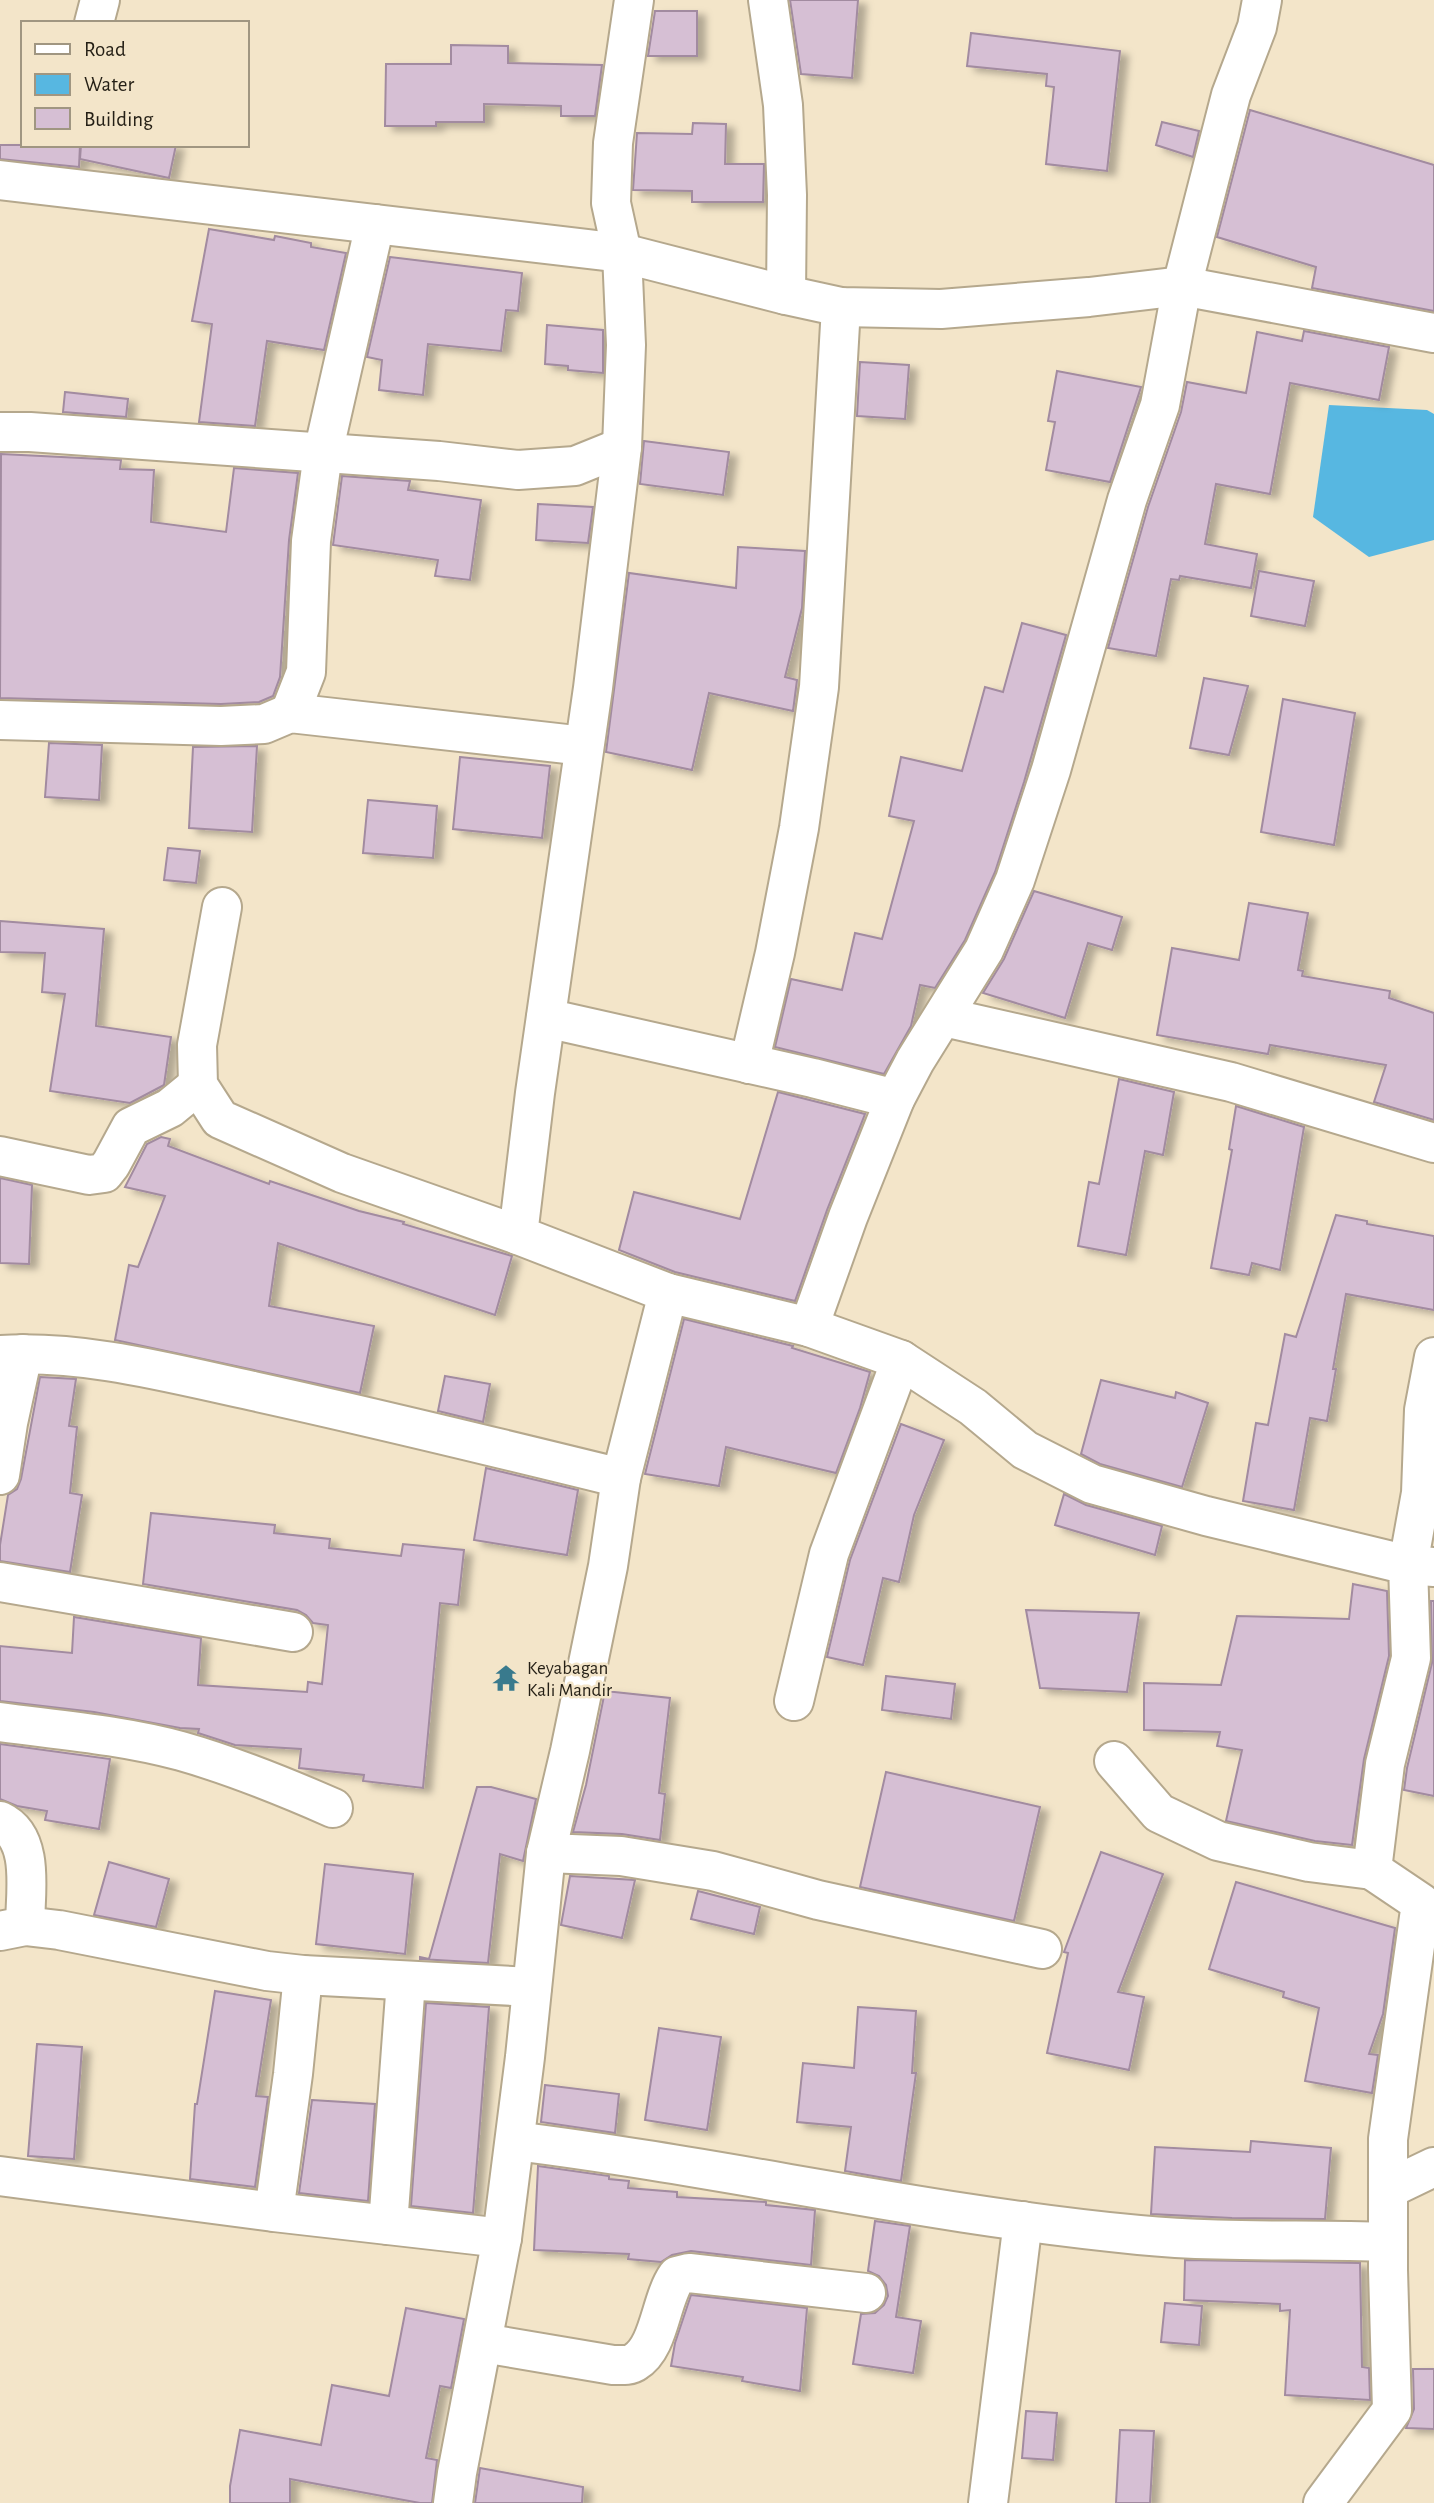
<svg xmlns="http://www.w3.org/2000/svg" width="1434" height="2503" font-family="'Alegreya Sans',sans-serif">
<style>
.water{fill:#57b7e1}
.building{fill:#d6bfd4;stroke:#a28ba0;stroke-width:2;filter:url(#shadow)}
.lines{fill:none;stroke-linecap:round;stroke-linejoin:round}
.street-casing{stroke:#b5a88d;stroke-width:42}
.street{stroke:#fff;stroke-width:38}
.labels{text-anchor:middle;stroke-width:5;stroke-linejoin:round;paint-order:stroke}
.poi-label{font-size:19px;fill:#241f15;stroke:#f3e5c9;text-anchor:start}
</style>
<defs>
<filter id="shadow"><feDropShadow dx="8" dy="4.5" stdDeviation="3.5" flood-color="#0004"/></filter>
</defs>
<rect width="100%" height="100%" fill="#f3e5c9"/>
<polygon class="water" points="1329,405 1427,410 1434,414 1434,540 1369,557 1313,517"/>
<g class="building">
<polygon points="790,0 858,0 852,78 801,74"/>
<polygon points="655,11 697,11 697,56 648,56"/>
<polygon points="971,33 1120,51 1107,171 1046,164 1054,87 1046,86 1047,74 967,66"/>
<polygon points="451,45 508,46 508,63 602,65 595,116 561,116 561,106 484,104 484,122 436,122 436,126 385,126 386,64 451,64"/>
<polygon points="1250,110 1434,165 1434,311 1312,288 1316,267 1217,237"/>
<polygon points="1162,122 1199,131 1193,157 1156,145"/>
<polygon points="693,123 726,124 725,164 764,164 763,202 692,202 692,191 633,190 637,133 692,134"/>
<polygon points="0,145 80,145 79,167 0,159"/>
<polygon points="81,145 176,145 169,178 80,159"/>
<polygon points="209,229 274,240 275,236 311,243 311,247 346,253 324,350 267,341 255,426 199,422 212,324 192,321"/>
<polygon points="390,257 522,273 518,311 506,310 501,351 428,344 423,395 379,390 382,360 367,357"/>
<polygon points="547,325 603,330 603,373 568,370 568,366 545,364"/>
<polygon points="1304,331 1389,347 1379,400 1290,383 1270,494 1216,484 1205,544 1257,554 1251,588 1180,576 1179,580 1171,579 1156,656 1108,648 1148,507 1181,412 1187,382 1246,393 1257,332 1302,341"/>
<polygon points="860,362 909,365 905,419 857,416"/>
<polygon points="1057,371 1141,387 1110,482 1046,470 1055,422 1048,421"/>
<polygon points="65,392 128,399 126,417 63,412"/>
<polygon points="644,441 729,452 723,495 640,484"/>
<polygon points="1,454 121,460 120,469 154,470 151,522 226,532 234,468 298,473 289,540 280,677 273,696 259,702 221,704 0,698"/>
<polygon points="342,476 410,481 408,490 481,500 470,580 435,576 438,560 333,545"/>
<polygon points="538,504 593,507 588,543 536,540"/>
<polygon points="738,547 805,551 802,608 785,677 797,680 793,711 709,693 692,770 606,752 629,573 736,588"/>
<polygon points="1259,571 1314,581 1305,626 1251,616"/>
<polygon points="1022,623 1066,635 1024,782 995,872 965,940 935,988 920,985 911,1026 884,1074 775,1047 791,979 842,990 855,933 882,939 914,821 889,816 901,757 962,771 985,687 1003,692"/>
<polygon points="1204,678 1248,686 1229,755 1190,748"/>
<polygon points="1283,699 1355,713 1334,845 1261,832"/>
<polygon points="49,743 102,745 99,800 45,797"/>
<polygon points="257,746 252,832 189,828 193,747"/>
<polygon points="460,757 550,766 542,838 453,829"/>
<polygon points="368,800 437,806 433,858 363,853"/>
<polygon points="168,848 200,851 196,883 164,880"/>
<polygon points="1034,891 1122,917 1112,950 1088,943 1065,1018 983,993 1004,959"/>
<polygon points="1249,903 1308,913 1298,970 1303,971 1302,976 1390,991 1389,998 1434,1013 1434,1120 1374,1102 1386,1065 1270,1045 1268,1054 1157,1035 1172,948 1239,960"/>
<polygon points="0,921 104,929 96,1026 171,1037 164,1085 130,1103 50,1091 65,994 42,992 45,953 0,952"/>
<polygon points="1119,1079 1174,1092 1163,1155 1145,1151 1126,1255 1078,1246 1089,1182 1099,1184"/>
<polygon points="778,1092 865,1114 827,1210 795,1301 675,1272 619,1250 634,1192 740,1219"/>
<polygon points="1236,1106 1304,1127 1280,1270 1252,1263 1249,1275 1211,1268 1232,1150 1229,1149"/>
<polygon points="161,1137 170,1139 168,1146 269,1184 270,1181 359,1211 404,1222 403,1224 512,1256 495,1315 278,1243 269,1306 374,1326 360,1393 115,1340 129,1265 138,1267 165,1196 125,1187 147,1144"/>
<polygon points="0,1178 32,1185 29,1264 0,1263"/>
<polygon points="1336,1215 1367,1221 1367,1224 1434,1236 1434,1310 1346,1294 1333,1369 1336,1369 1327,1421 1310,1418 1294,1510 1243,1501 1256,1423 1268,1425 1285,1334 1296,1337"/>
<polygon points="684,1319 793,1346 792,1348 870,1372 860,1408 836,1473 726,1447 719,1486 645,1474"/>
<polygon points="445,1376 490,1384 483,1422 438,1411"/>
<polygon points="40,1377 76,1379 69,1426 77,1427 70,1493 82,1495 70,1572 0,1561 0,1545 8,1495 17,1489 21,1479"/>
<polygon points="1101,1380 1175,1398 1176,1392 1208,1403 1182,1487 1100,1464 1081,1454"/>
<polygon points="901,1424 944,1440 914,1515 899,1582 883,1578 863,1665 827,1657 850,1560"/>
<polygon points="486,1468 578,1490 567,1555 474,1540"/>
<polygon points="1064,1494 1086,1505 1162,1526 1155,1555 1055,1525"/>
<polygon points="151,1513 275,1525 274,1533 330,1539 329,1548 401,1556 403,1544 464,1550 458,1605 440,1603 423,1788 363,1781 364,1775 299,1768 301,1749 235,1745 198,1733 199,1729 180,1728 94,1712 0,1701 0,1646 72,1653 74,1617 201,1638 198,1685 307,1692 308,1682 322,1684 328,1625 313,1623 306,1615 297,1610 143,1584"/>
<polygon points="1353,1584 1387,1591 1389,1656 1364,1759 1352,1845 1315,1841 1226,1821 1242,1750 1217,1746 1220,1732 1144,1730 1144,1683 1221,1685 1237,1616 1349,1619"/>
<polygon points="1431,1601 1434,1601 1434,1796 1404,1790 1407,1768 1432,1663"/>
<polygon points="1026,1610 1139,1613 1127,1692 1040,1688"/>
<polygon points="886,1676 955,1684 951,1719 882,1710"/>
<polygon points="605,1691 670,1698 659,1793 665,1794 660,1840 622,1834 573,1832 586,1785"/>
<polygon points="0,1744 110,1759 99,1829 45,1820 47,1811 17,1806 0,1799"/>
<polygon points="886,1772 1040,1807 1014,1921 860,1887"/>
<polygon points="477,1787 491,1787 536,1799 523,1861 500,1854 488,1963 420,1959 420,1957 429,1959"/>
<polygon points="1101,1852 1163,1874 1118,1992 1144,1997 1129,2070 1047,2053 1068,1953 1064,1952"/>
<polygon points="109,1862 169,1879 156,1927 94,1915"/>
<polygon points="325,1864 413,1874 405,1954 316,1944"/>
<polygon points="570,1876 635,1880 622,1938 561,1925"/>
<polygon points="1236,1882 1395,1928 1383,2014 1369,2054 1378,2055 1372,2093 1305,2081 1319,2008 1283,1997 1284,1992 1209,1969"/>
<polygon points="698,1891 760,1907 754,1934 691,1919"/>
<polygon points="215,1991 271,2000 256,2096 268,2097 255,2187 190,2179 195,2104 197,2104"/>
<polygon points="426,2003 489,2007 473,2213 411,2206"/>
<polygon points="858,2007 916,2011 912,2073 916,2073 901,2181 845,2171 851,2127 797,2122 803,2063 854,2068"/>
<polygon points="659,2028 721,2037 707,2130 645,2120"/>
<polygon points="37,2044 82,2047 74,2159 28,2156"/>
<polygon points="545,2085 619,2094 615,2133 541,2122"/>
<polygon points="312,2100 375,2104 368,2201 299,2193"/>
<polygon points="1251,2141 1331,2148 1325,2219 1232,2218 1151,2214 1155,2147 1250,2152"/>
<polygon points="538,2166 609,2176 609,2179 629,2181 628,2188 677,2192 677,2197 766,2202 766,2205 815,2210 811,2265 691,2251 672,2255 661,2262 628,2259 629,2254 534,2250"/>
<polygon points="875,2221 910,2226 896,2317 921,2321 913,2373 853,2364 861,2314 875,2313 884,2305 888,2296 886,2285 879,2276 868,2271"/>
<polygon points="1185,2260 1360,2263 1362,2367 1369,2368 1370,2400 1285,2395 1290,2310 1280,2311 1280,2304 1184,2300"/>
<polygon points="691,2295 807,2308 800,2391 742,2381 743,2377 671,2366 675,2343"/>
<polygon points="1165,2303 1202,2306 1199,2345 1161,2342"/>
<polygon points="406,2308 464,2319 451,2388 440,2386 426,2458 437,2460 432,2503 420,2503 290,2479 290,2503 230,2503 230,2486 240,2430 321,2445 332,2385 389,2396"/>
<polygon points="1413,2369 1434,2369 1434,2429 1406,2428 1414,2409"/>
<polygon points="1026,2411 1057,2413 1053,2460 1022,2458"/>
<polygon points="1120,2430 1154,2431 1150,2503 1116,2503"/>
<polygon points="480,2468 583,2487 582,2503 475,2503"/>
</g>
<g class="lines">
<defs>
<g id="street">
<polyline points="768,0 783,105 787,195 786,295"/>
<polyline points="94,23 100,0"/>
<polyline points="0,180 622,253 786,295 841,307 941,309 1089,297 1182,286 1434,333"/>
<polyline points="0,432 30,432 439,461 518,470 575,466 622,447"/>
<polyline points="290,713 306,672 311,541 323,453 375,224"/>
<polyline points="0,720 221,726 264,724 290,713 584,746"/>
<polyline points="222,907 197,1045 198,1085 220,1119 342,1173 518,1235"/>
<polyline points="944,1017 1231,1082 1434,1143"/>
<polyline points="546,1018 813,1078 895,1099"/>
<polyline points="749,1064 775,953 799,828 819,687 841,307"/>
<polyline points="0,1156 89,1175 104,1173 111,1164 131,1127 170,1108 198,1085"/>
<polyline points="668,1293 809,1327 901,1360 973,1407 1025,1450 1092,1484 1206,1516 1408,1565 1411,1658 1385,1764 1372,1870 1421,1903 1388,2139 1388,2270 1392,2410 1323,2503"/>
<polyline points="809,1327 848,1217 895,1099 915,1061 984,950 1015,880 1051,770 1127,500 1160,405 1182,286 1231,95 1257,27 1262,0"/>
<path d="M0 1355C85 1350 170 1373 253 1391 376 1418 499 1448 621 1478"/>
<polyline points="0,1475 8,1423 23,1354"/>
<polyline points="1434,1567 1408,1565 1421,1493 1424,1410 1434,1357"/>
<polyline points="0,1582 293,1632"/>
<polyline points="794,1701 829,1554 901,1360"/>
<path d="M0 1722C60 1730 122 1735 181 1751 234 1766 283 1786 333 1808"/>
<polyline points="1114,1761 1159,1813 1218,1841 1309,1862 1372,1870"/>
<path d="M0 1821C36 1838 25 1894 25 1926L0 1931"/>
<polyline points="546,1853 621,1856 713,1871 818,1900 1042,1949"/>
<polyline points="25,1926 59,1930 267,1971 303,1975 532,1987"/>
<polyline points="303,1975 293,2074 274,2212 502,2238"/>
<path d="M515 2141C724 2167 929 2215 1139 2235 1221 2243 1305 2239 1388 2242"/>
<polyline points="0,2176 274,2212"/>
<polyline points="1388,2189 1434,2167"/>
<polyline points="388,2225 406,1981"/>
<path d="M483 2343 613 2365C620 2365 630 2366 635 2362 660 2347 660 2300 677 2276L689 2273 866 2293"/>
<polyline points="453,2503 457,2473 502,2238 525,2057 546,1853 570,1751 608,1566 621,1478 668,1293 518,1235 535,1093 593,688 622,447 626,345 622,253 611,203 613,143 634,0"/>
<polyline points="988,2503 1023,2221"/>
</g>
</defs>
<use href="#street" class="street-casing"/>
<use href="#street" class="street"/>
</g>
<defs>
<symbol id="temple-bare" viewBox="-9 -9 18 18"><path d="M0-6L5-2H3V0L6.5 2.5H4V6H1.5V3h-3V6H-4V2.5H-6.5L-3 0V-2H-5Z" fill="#397a8d" stroke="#f3e5c9" stroke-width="2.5" paint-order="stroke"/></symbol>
</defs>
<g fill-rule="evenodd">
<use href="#temple-bare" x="487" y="1659" width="38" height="38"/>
</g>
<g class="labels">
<g class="poi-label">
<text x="527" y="1674">Keyabagan<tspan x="527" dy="22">Kali Mandir</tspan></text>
</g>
</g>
<rect x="21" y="21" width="228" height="126" fill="#f3e5c9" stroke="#a09681" stroke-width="2"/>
<rect x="35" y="44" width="35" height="10" fill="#ffffff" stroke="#a09681" stroke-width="2"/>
<text x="84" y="56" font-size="21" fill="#241f15">Road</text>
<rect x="35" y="74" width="35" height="21" fill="#57b7e1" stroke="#a09681" stroke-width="2"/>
<text x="84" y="91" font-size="21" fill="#241f15">Water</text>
<rect x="35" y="108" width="35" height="21" fill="#d6bfd4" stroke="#a09681" stroke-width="2"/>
<text x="84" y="126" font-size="21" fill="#241f15">Building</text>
</svg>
